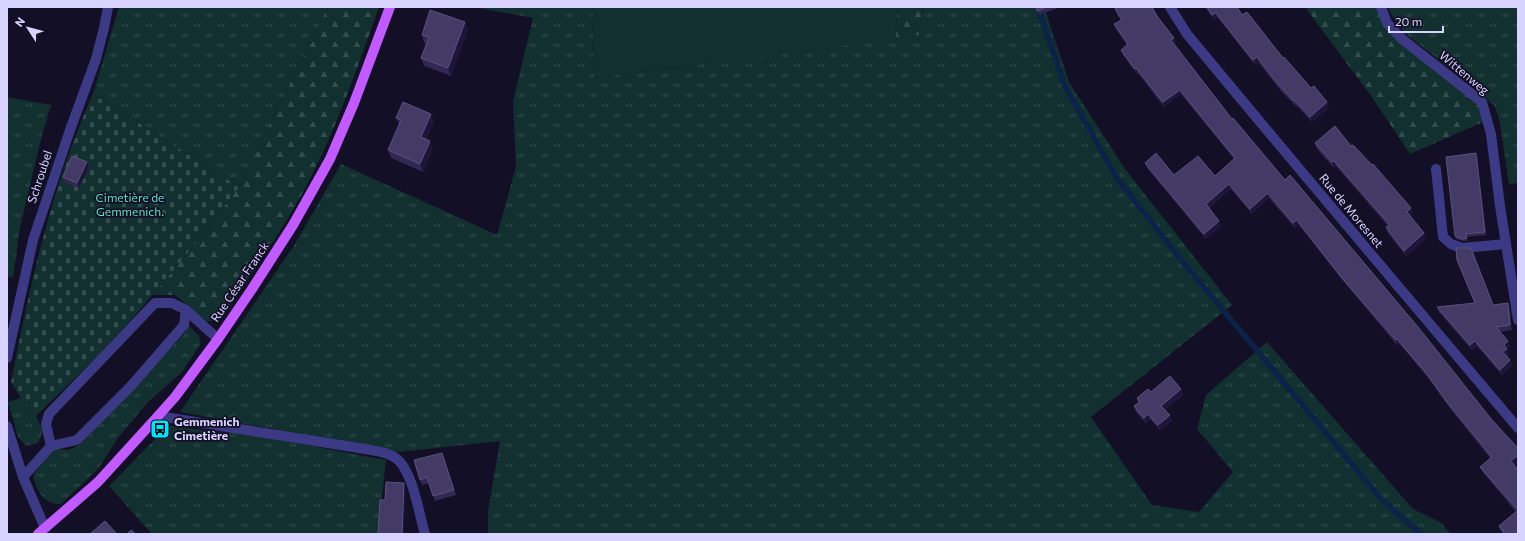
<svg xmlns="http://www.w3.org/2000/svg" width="1525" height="541" font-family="Commissioner,sans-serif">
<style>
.grass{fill:url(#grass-tufts)}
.forest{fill:url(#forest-firs)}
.cemetery{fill:url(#cemetery-stones)}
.pitch{fill:#12302f}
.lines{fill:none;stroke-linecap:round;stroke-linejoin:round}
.stream{stroke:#0c2248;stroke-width:5.5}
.minor{stroke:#3d3a85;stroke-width:10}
.major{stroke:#c25bff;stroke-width:10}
.wall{fill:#312854}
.shaded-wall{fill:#1d163a}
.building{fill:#433a66;stroke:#5a527e}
.labels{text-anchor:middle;stroke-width:3.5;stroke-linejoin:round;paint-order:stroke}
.street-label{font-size:12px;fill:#d9d4ff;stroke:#130f26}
.park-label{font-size:12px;fill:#5fe0c0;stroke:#130f26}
.poi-label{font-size:12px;font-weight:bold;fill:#d9d4ff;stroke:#130f26;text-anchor:start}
</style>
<defs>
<pattern id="grass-tufts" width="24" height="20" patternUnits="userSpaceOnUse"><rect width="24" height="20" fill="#12302f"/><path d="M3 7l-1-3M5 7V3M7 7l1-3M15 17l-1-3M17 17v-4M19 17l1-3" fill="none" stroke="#344d4e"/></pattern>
<pattern id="forest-firs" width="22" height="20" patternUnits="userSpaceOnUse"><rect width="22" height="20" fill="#12302f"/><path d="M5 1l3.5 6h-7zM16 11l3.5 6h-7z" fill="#344d4e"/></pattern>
<pattern id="cemetery-stones" width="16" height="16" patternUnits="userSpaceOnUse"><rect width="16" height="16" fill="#12302f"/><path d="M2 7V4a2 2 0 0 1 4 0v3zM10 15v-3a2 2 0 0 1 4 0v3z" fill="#344d4e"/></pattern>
</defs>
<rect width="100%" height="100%" fill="#130f26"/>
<g class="grass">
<polygon points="119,7 328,7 239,187 93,94"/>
<polygon points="480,7 593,7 594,78 919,35 923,7 1044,7 1069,82 1125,169 1232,305 1091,417 1152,505 1199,512 1233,472 1197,429 1206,395 1267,342 1413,509 1440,522 1451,534 488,534 488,511 500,441 399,452 180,412 295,244 341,164 497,235 516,167 513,101 533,18 479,8"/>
<polygon points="1388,7 1518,7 1518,183 1509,184 1500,123 1495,107 1481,92 1407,35 1395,21"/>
<polygon points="7,97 51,105 41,139 20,228 13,278 7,276"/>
<path d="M189 326 199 336 201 343 183 371 147 403 117 439 99 468 61 504C47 505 39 495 35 483 34 479 33 477 34 474 39 465 47 457 54 449L68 450 80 445 184 334Z"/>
<polygon points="21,398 36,416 43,431 38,443 26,446 18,437 8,402"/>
<polygon points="168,426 264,437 386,460 378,534 152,534 109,486"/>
</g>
<g class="forest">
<path d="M328 7H379C359 63 340 119 313 173 287 225 252 273 219 321H206L175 295H153L208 228 239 187Z"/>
<polygon points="898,7 923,7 919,35 895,39"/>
<polygon points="1305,7 1378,7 1388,30 1472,97 1480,107 1483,122 1410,154 1369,93"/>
</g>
<path class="cemetery" d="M93 94 239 187C196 244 151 300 101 352 80 374 58 394 36 416L21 398 11 382C30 284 52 185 93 94Z"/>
<polygon class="pitch" points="593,7 898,7 895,39 594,78"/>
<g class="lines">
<polyline class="stream" points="1038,7 1064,84 1116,177 1182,261 1382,500 1421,534"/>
<g class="minor">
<path d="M1170 7 1187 34C1296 166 1407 297 1518 428"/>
<polyline points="1381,7 1387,23 1402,39 1482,102 1491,134 1500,206 1518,320"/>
<polyline points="1436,169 1443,237 1451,244 1462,248 1506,244"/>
<polyline points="7,358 33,240 70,130 96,59 104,28 108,7"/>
<path d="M158 416 365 449C375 451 389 452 397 459 413 472 419 514 425 534"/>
<polyline points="7,426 23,477 45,528"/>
<polyline points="51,446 46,424 49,414 155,303 172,303 186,310 218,339"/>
<polyline points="23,477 51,446 77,440 131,386 184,325 186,310"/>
</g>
<polyline class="major" points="38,534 98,482 158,416 175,397 218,339 252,289 293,225 330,159 354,103 390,7"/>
</g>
<g class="wall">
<polygon points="1036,7 1061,7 1039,15"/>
<polygon points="1205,7 1237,7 1242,15 1311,88 1327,102 1329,108 1312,122 1298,107 1296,106 1281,91 1259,63 1255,65 1218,18 1214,20"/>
<polygon points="1115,9 1157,16 1174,38 1176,42 1174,44 1232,119 1492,420 1518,448 1518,461 1514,465 1518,470 1518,534 1503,534 1501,531 1499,526 1516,512 1482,471 1480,467 1490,458 1449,407 1429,379 1399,343 1397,345 1344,282 1298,224 1295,228 1269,198 1252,214 1231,189 1209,208 1221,226 1206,239 1147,168 1145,163 1174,175 1215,176 1234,159 1181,94 1164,107 1138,73 1137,74 1123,55 1121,50 1127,45 1116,29 1114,24 1121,20 1117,14"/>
<polygon points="465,22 468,30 451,76 424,66 421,58 427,43 424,43 422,35"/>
<polygon points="396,118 434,122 426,139 433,149 423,172 391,158 388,150 399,124"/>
<polygon points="1315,143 1351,146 1411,208 1413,214 1410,216 1424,233 1426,239 1406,256 1388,233 1386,227 1388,226 1336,166 1334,168 1317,149"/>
<polygon points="1477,156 1486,235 1466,237 1468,241 1463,241 1456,239 1455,236"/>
<polygon points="89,167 79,188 65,183 63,177"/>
<polygon points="1493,305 1510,309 1512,330 1500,332 1508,341 1510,346 1507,349 1509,354 1507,356 1512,365 1502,375 1477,346 1472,350 1439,312 1437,307"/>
<polygon points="1181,389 1183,395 1165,410 1172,421 1160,430 1150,419 1146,423 1136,412 1134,406 1138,403 1137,398 1151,392"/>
<polygon points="444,459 456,495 435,501 429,483 422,485 414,460"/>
</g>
<g class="shaded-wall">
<polygon points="1216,13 1218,18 1214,20 1212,15"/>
<polygon points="465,22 468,30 451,76 448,68"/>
<polygon points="1174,38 1176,42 1172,45 1171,40"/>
<polygon points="1257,57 1259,63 1255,65 1253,60"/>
<polygon points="1136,68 1138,73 1137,74 1135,69"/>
<polygon points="1180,90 1181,94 1164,107 1163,102"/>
<polygon points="1327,102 1329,108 1312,122 1310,117"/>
<polygon points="431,114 434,122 424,145 421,137"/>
<polygon points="430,141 433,149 423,172 420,164"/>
<polygon points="1476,153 1477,156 1486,235 1485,232"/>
<polygon points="1334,161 1336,166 1334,168 1332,162"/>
<polygon points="87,162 89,167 79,188 77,183"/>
<polygon points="1229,184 1231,189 1207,209 1206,204"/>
<polygon points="1268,193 1269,198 1252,214 1250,209"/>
<polygon points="1411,208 1413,214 1409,217 1407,212"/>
<polygon points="1297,220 1298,224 1295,228 1293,223"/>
<polygon points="1219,221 1221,226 1206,239 1204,234"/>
<polygon points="1424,233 1426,239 1406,256 1404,251"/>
<polygon points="1508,303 1510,309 1512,330 1510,325"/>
<polygon points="1397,339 1399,343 1397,345 1396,340"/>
<polygon points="1475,341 1477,346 1472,350 1470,345"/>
<polygon points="1508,341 1510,346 1507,349 1509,354 1505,358 1503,352 1504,345"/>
<polygon points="1510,360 1512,365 1502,375 1500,370"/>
<polygon points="1181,389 1183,395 1163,411 1161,406"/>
<polygon points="1148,414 1150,419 1146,423 1144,418"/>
<polygon points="1170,415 1172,421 1160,430 1158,425"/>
<polygon points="1518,455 1518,461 1512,466 1511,461"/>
<polygon points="404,483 406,488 404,534 402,534"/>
</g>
<g class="building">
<polygon points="1036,7 1047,7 1037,11"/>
<polygon points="1119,7 1152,7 1157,16 1174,38 1171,40 1232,119 1233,118 1285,180 1290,175 1418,327 1492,420 1518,448 1518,455 1511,461 1518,470 1518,534 1505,534 1499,526 1518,510 1480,467 1492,457 1447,402 1427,374 1397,339 1396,340 1342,278 1297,220 1293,223 1268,193 1250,209 1229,184 1206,204 1219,221 1204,234 1145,163 1156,153 1174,175 1198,156 1215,176 1235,158 1180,90 1163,102 1136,68 1135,69 1121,50 1128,44 1114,24 1122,20 1115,9"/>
<polygon points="1207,7 1237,7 1242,15 1247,12 1283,58 1284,57 1311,88 1314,86 1327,102 1310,117 1296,101 1294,101 1279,85 1257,57 1253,60 1216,13 1212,15"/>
<polygon points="430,10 465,22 448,68 421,58 429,37 422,35"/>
<polygon points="403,102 431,114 421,137 430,141 420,164 388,150 401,120 396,118"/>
<polygon points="1335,126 1351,146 1353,145 1372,165 1373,164 1411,208 1407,212 1424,233 1404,251 1386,227 1390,225 1334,161 1332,162 1315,143"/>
<polygon points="1476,153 1485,232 1465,234 1467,238 1462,239 1455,236 1446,157"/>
<polygon points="72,156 87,162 77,183 63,177"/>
<polygon points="1456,248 1471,248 1493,305 1508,303 1510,325 1496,327 1508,341 1504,345 1507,349 1503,352 1510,360 1500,370 1475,341 1470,345 1437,307 1475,303 1457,260"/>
<polygon points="1170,376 1181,389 1161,406 1170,415 1158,425 1148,414 1144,418 1134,406 1140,402 1137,398 1148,389 1151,392"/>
<polygon points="442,453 454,490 433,496 427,477 420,480 414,460"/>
<polygon points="386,482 404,483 402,534 378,534 380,500 385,500"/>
<polygon points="105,521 117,534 90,534"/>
<polygon points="131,530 136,534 127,534"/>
</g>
<defs>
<symbol id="bus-square" viewBox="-11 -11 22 22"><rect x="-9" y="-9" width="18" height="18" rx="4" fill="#00e5ff" stroke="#130f26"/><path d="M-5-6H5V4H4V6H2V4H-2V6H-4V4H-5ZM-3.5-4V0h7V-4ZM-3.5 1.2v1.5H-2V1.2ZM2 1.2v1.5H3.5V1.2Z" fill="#111"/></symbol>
</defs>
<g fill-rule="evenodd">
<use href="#bus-square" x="149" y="418" width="22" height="22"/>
</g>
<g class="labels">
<g class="street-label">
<text transform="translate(1464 73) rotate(40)" y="4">Wittenweg</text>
<text transform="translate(40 177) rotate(-72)" y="4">Schroubel</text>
<text transform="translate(1351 211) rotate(50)" y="4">Rue de Moresnet</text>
<text transform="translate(240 282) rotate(-56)" y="4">Rue César Franck</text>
</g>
<g class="park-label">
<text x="130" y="202">Cimetière de<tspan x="130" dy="14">Gemmenich.</tspan></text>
</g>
<g class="poi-label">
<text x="174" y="426">Gemmenich<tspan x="174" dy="14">Cimetière</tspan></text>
</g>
</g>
<rect width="1525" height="541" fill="none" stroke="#d9d4ff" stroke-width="16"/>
<g transform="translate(28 28) rotate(306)" stroke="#130f26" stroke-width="3" paint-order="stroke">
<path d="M0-3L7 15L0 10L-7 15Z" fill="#d9d4ff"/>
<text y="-6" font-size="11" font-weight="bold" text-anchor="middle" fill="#d9d4ff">N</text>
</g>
<path d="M1389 26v6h54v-6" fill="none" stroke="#d9d4ff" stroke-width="2"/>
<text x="1395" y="26" font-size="12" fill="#d9d4ff" stroke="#130f26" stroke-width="3" paint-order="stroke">20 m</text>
</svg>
